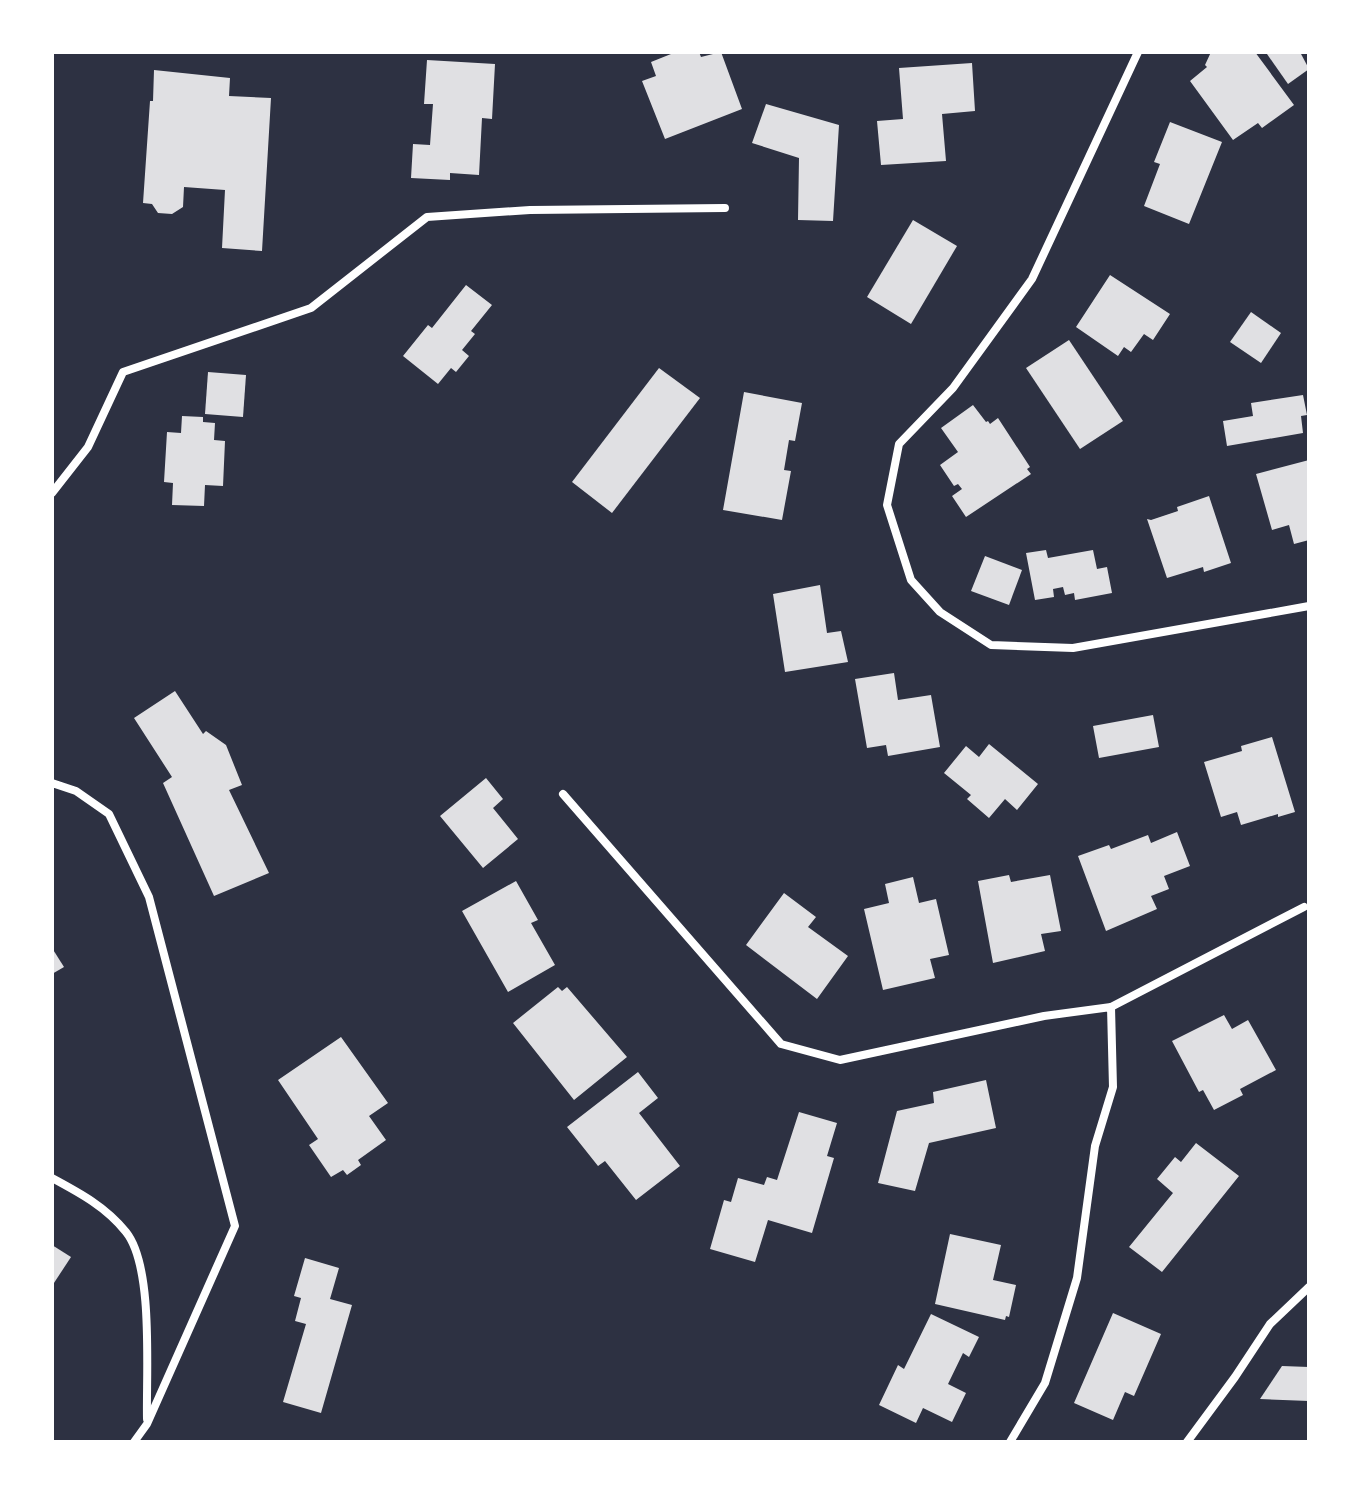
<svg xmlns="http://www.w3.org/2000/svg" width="1361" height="1494" font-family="'Fira Sans Condensed',sans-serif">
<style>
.building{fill:#e0e0e3}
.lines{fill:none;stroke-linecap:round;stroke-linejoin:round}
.minor{stroke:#fff;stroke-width:8}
</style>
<rect width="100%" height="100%" fill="#2d3142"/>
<g class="building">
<polygon points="676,52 699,52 701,57 721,52 742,109 665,139 642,81 656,76 651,62"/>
<polygon points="1211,52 1255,52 1294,105 1262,128 1258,123 1233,140 1190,81 1207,67 1205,65"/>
<polygon points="1270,52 1300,52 1309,69 1288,84 1267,54"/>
<polygon points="427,60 495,64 492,119 482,118 479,175 450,173 450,180 411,178 413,144 430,145 433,104 424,104"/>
<polygon points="972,63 975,111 942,114 946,161 881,165 877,121 903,119 899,68"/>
<polygon points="154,70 230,78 229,96 271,98 262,251 222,248 225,190 184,187 183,207 172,214 158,213 152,204 143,203 150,101 153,101"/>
<polygon points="766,104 839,125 833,221 798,220 799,158 752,143"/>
<polygon points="1170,122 1222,142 1189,224 1144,206 1160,164 1154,162"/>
<polygon points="913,220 957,246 911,324 867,297"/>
<polygon points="1110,275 1170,314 1153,340 1144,334 1131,352 1124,347 1118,356 1076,327"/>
<polygon points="466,285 492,305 471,331 475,334 462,350 469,356 456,372 451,368 438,384 403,356 428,325 432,328"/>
<polygon points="1251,312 1281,333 1261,363 1230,342"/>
<polygon points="1069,340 1123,421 1080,449 1026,368"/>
<polygon points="659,368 700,398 612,513 572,482"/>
<polygon points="208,372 246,375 243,417 205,414"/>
<polygon points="744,392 802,403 795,441 789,440 784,470 791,471 782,520 723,510"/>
<polygon points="1303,395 1307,415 1301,416 1303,433 1227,446 1223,421 1253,416 1251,403"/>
<polygon points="973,405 986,422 988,421 990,424 998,418 1030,467 1027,469 1031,474 966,517 952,496 962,489 958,484 954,486 940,465 958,452 941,428"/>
<polygon points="182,416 203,417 203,422 215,423 214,440 225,441 223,486 205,485 204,506 172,505 173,483 164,482 167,432 181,433"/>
<polygon points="1309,460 1309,540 1294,544 1289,525 1272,530 1256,474"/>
<polygon points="1209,496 1231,563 1204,572 1203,567 1167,578 1147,519 1151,520 1178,511 1177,507"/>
<polygon points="1046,550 1048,558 1093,550 1097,569 1107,567 1112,593 1075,600 1074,593 1065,595 1063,587 1053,589 1054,597 1035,600 1026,553"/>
<polygon points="985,556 1022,570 1009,605 971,591"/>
<polygon points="820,585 827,633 841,631 848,662 785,672 773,594"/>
<polygon points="894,673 898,700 931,695 940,747 888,756 886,745 867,748 855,679"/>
<polygon points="175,691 203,734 206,731 226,745 242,785 229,790 269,873 214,896 163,783 172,777 134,718"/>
<polygon points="1153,715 1159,747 1099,758 1093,726"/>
<polygon points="1272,737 1295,812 1278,817 1278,814 1241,825 1237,812 1221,817 1204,762 1242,751 1241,746"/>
<polygon points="989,744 1038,784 1017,810 1005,799 989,818 967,799 971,795 944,773 966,746 979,757"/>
<polygon points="486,778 503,799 493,808 518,839 483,868 440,816"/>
<polygon points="1177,832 1190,866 1164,876 1169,889 1151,896 1157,909 1106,931 1078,856 1109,845 1111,849 1148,835 1151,843"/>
<polygon points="1009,875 1011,882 1050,875 1061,931 1041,934 1045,951 993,963 978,881"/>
<polygon points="913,877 919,903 936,899 949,955 930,959 935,978 883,990 864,909 889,903 885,884"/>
<polygon points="516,881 538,920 531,923 555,965 508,992 462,911"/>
<polygon points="784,893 816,917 808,927 848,956 817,999 746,945"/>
<polygon points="52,948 64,967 52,974"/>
<polygon points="558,987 562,991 567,987 627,1057 574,1100 513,1023"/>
<polygon points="1224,1015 1232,1029 1248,1020 1276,1070 1240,1089 1243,1095 1214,1110 1203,1090 1199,1092 1172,1041"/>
<polygon points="341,1037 388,1103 369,1116 386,1140 358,1160 361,1165 347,1175 343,1170 331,1177 309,1145 318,1139 278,1080"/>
<polygon points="638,1072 658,1098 639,1113 680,1166 636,1200 605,1161 598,1166 567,1127"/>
<polygon points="986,1080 996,1128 929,1143 915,1191 878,1183 897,1111 934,1103 933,1092"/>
<polygon points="799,1112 837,1123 827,1156 834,1158 812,1233 768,1220 755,1262 710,1249 724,1200 731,1202 738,1178 764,1185 767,1177 777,1180"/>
<polygon points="1196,1143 1239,1176 1162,1272 1129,1247 1173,1193 1157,1179 1175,1157 1181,1162"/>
<polygon points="950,1234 1001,1245 993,1280 1016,1285 1009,1317 1006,1316 1005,1320 935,1304"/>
<polygon points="52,1245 71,1257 52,1286"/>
<polygon points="305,1258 339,1268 330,1299 352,1305 321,1413 283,1402 306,1324 295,1321 301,1298 294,1296"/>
<polygon points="1113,1313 1161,1334 1134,1396 1125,1392 1113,1420 1074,1403"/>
<polygon points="931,1314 979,1337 969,1357 963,1353 948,1384 966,1393 952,1422 923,1408 916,1423 879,1405 898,1365 904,1369"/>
<polygon points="1282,1366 1309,1367 1309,1401 1260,1399"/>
</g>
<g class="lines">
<g class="minor">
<polyline points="1138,52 1032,279 953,388 899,444 887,505 911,580 940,612 991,645 1073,648 1309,606"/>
<polyline points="52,493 88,447 123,372 311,308 427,217 530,210 725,208"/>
<polyline points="52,783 76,791 109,814 149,897 235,1226 147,1424 134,1442"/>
<polyline points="563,794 781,1044 840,1060 1044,1016 1111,1007 1113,1087 1095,1146 1077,1278 1045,1383 1010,1442"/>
<polyline points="1111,1007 1304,907"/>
<path d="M52 1178C80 1193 106 1207 126 1232 154 1267 146 1373 147 1419"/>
<polyline points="1187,1442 1235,1377 1270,1324 1309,1287"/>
</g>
</g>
<rect width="1361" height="1494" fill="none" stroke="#ffffff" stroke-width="108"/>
</svg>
